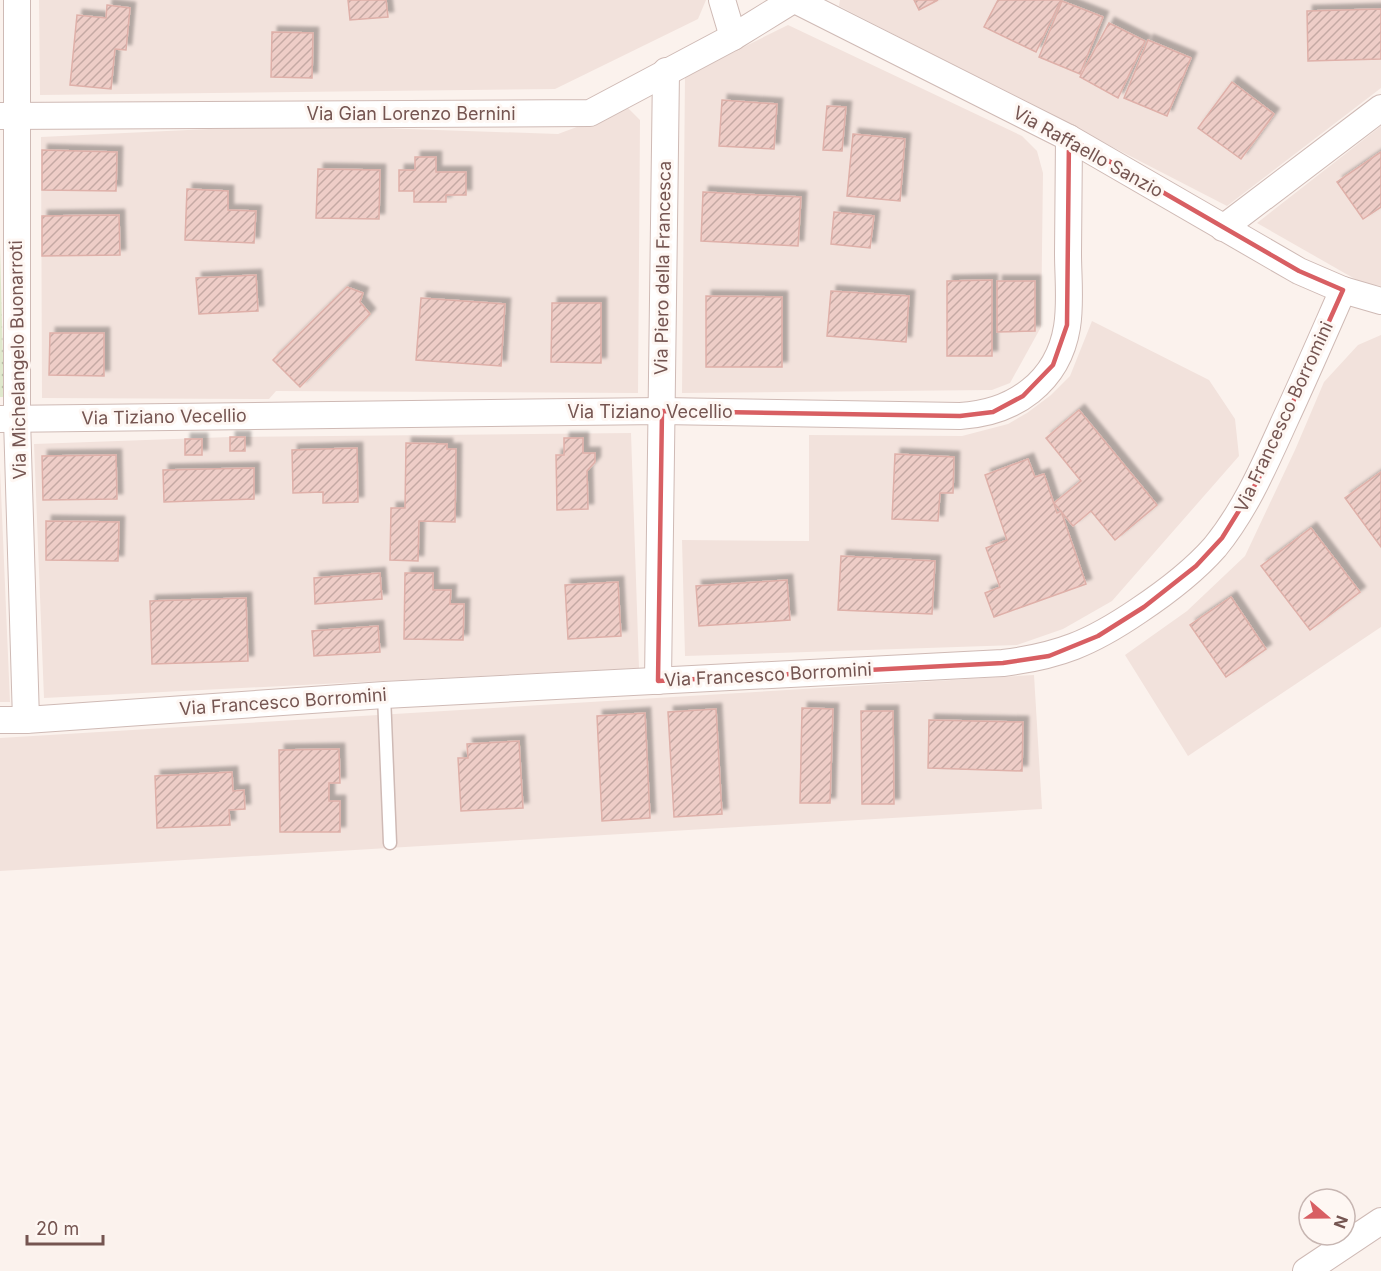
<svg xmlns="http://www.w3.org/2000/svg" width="1381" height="1271" font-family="Inter,sans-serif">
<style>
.residential{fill:#f2e2dc}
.grass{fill:url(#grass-dots)}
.building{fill:url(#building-hatch);stroke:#dfb0a9;stroke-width:1.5;filter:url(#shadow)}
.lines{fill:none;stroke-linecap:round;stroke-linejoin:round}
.lane-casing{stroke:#cfbab5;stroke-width:15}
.street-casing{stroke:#cfbab5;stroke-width:28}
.lane{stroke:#fff;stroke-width:12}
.street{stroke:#fff;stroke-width:26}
.marked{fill:none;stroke:#d85f63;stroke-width:4.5;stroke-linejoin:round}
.labels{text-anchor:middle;stroke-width:6;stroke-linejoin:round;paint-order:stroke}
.street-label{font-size:18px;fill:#755551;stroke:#fef7f3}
</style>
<defs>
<pattern id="grass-dots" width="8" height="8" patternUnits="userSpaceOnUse" patternTransform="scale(1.5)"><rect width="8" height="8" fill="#dfe8cc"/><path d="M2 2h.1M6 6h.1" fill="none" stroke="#b9bfa8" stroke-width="1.8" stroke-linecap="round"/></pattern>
<pattern id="building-hatch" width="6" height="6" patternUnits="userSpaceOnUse" patternTransform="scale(1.5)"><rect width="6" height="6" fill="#eecdc7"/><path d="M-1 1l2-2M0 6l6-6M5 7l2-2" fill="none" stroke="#c5a9a4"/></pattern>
<filter id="shadow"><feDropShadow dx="5.5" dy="-5.5" stdDeviation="1.5" flood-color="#0004"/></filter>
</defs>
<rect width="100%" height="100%" fill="#fbf2ed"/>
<g class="residential">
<polygon points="39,0 706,0 698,19 555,89 40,95"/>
<polygon points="840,0 1381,0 1381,88 1227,206 839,6"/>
<polygon points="788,25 1022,136 1037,151 1043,173 1041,327 1010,383 992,390 682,393 685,76"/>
<polygon points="628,108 640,120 638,393 276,391 269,399 42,398 41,137 292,125 558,134"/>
<polygon points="1381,126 1381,286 1362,283 1257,223"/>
<polygon points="1092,321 1209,380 1235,419 1239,456 1112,601 1063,629 1017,645 685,656 682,540 809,541 809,435 962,436 1008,424 1027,413 1051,395 1070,376"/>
<polygon points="1381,335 1381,627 1188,756 1125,655 1187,611 1245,556 1295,450 1324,382 1358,345"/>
<polygon points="631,433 639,668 44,698 34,444 230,437"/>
<polygon points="0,468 10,702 0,702"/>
<polygon points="1034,675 1042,809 0,871 0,738"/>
</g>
<polygon class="grass" points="0,247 4,397 0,397"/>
<g class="building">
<polygon points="348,0 386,0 388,17 350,20"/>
<polygon points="914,0 938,0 919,10"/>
<polygon points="998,0 1061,0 1036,52 984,27"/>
<polygon points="1062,1 1103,17 1080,74 1039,57"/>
<polygon points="107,5 130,8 126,50 115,49 111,89 70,85 77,15 106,18"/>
<polygon points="1381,9 1381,59 1308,61 1307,11"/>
<polygon points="1109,23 1145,41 1118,98 1080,77"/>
<polygon points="272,32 313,33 312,78 271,77"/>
<polygon points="1148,40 1191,58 1167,116 1124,98"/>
<polygon points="1232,82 1274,114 1241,159 1198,128"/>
<polygon points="722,100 777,104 774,149 719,146"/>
<polygon points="827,106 846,107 842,151 823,150"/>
<polygon points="853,134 905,139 900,201 847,196"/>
<polygon points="42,150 117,152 116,191 42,190"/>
<polygon points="1381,152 1381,207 1363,219 1337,182"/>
<polygon points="415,157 436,157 436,172 466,172 466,195 446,195 446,202 414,202 414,191 399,191 399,170 415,170"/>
<polygon points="318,169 380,170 379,219 316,218"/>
<polygon points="187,189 228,191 228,210 256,211 254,243 185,240"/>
<polygon points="703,192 801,197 798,246 701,241"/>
<polygon points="834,212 874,216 870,248 831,244"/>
<polygon points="119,215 120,255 42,256 42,216"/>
<polygon points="256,275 258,311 199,314 196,278"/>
<polygon points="992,280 992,356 947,356 947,281"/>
<polygon points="997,281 1035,281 1035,331 997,332"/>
<polygon points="347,287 363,293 360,302 370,314 300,387 273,360"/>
<polygon points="831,291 909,296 906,342 827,336"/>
<polygon points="706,296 782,297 782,367 706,367"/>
<polygon points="421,298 505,304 501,366 416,360"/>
<polygon points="552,303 601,303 601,363 551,362"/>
<polygon points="50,333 104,333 104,376 49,375"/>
<polygon points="1079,410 1157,505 1115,540 1091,511 1073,526 1054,503 1081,481 1046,438"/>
<rect x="230" y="437" width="15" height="14"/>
<polygon points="564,438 583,438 583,453 595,453 595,462 587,471 588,509 557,510 556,455 564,455"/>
<rect x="185" y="439" width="17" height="16"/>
<polygon points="406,443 447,444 447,449 456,449 455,522 419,521 418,561 390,560 391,508 405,508"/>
<polygon points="357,448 358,502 323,503 323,492 293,493 292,450"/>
<polygon points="895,454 954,457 953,493 940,493 938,521 892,519"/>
<polygon points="116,455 117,499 43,500 42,456"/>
<polygon points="1028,459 1035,477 1044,474 1057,513 1061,511 1086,584 994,617 985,593 1000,587 986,548 1007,540 985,475"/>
<polygon points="254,468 254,499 164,502 163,470"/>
<polygon points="1381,472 1381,547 1345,498"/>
<polygon points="46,521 119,522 118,561 46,560"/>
<polygon points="1311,528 1360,592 1310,630 1261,566"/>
<polygon points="841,556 935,561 932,614 838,610"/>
<polygon points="380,573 382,599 315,604 314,578"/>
<polygon points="405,573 433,573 433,590 451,590 450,604 464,604 463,640 404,639"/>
<polygon points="787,580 790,620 699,626 696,586"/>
<polygon points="618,582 621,636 568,639 565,585"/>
<polygon points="1231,597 1266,649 1226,677 1190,625"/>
<polygon points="246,598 248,661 152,664 150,601"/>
<polygon points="378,626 380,652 314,656 312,631"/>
<polygon points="802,708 833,709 830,803 800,803"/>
<polygon points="716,709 722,814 674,817 668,712"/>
<polygon points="861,711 893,711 894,804 862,804"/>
<polygon points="645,713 650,818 602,821 597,716"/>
<polygon points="929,720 1023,722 1022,771 928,768"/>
<polygon points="519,741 523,808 461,811 458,758 468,758 467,744"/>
<polygon points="339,749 340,783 329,783 329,801 340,801 340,832 280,832 279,750"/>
<polygon points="232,772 233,791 244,790 245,809 229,810 230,825 157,828 155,776"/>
</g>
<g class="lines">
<defs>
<polyline id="lane" points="384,695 390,843"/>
<g id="street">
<polyline points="17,0 17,419 26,720"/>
<polyline points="722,0 733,37"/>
<polyline points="795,0 1069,138 1299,271 1343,290 1381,301"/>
<polyline points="0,116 590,113 733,37 793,0"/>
<polyline points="1223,228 1381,108"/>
<path d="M0 419 662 411 960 416C1014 413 1058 382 1067 327 1071 303 1068 277 1068 253 1068 215 1069 176 1069 138"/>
<polyline points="658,681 666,71"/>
<path d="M0 720H26L384 695 1003 663C1059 656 1091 643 1138 611 1165 593 1193 572 1215 547 1246 509 1265 464 1285 420 1305 377 1324 333 1343 290"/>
<polyline points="1306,1271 1381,1221"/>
</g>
</defs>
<use href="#lane" class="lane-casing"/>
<use href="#street" class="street-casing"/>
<use href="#lane" class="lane"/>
<use href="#street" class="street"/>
</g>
<path class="marked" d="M1069 138 1299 271 1343 290 1258 480 1222 538 1196 566 1144 607 1098 636 1049 656 1003 663 658 681 662 411 960 416 993 412 1023 396 1053 365 1067 325Z"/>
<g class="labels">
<g class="street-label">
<text x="411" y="120">Via Gian Lorenzo Bernini</text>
<text transform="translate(1088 152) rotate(29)" y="6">Via Raffaello Sanzio</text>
<text transform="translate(663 268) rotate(-89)" y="6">Via Piero della Francesca</text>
<text transform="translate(18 360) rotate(-91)" y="6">Via Michelangelo Buonarroti</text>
<text x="650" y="418">Via Tiziano Vecellio</text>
<text transform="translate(164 417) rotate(-1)" y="6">Via Tiziano Vecellio</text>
<text transform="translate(1284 417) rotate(-65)" y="6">Via Francesco Borromini</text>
<text transform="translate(768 675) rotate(-3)" y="6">Via Francesco Borromini</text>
<text transform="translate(283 702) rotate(-4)" y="6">Via Francesco Borromini</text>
</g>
</g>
<g transform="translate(1327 1217) rotate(110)"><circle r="28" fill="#fef7f3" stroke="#c7b6b2" stroke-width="1.5"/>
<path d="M0-4.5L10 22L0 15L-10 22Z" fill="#d85f63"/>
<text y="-9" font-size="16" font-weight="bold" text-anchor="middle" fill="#755551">N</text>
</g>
<path d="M27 1235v9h76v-9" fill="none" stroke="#755551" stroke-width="3"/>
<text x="36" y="1235" font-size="18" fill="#755551" stroke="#fef7f3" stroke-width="4.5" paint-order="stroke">20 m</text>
</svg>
